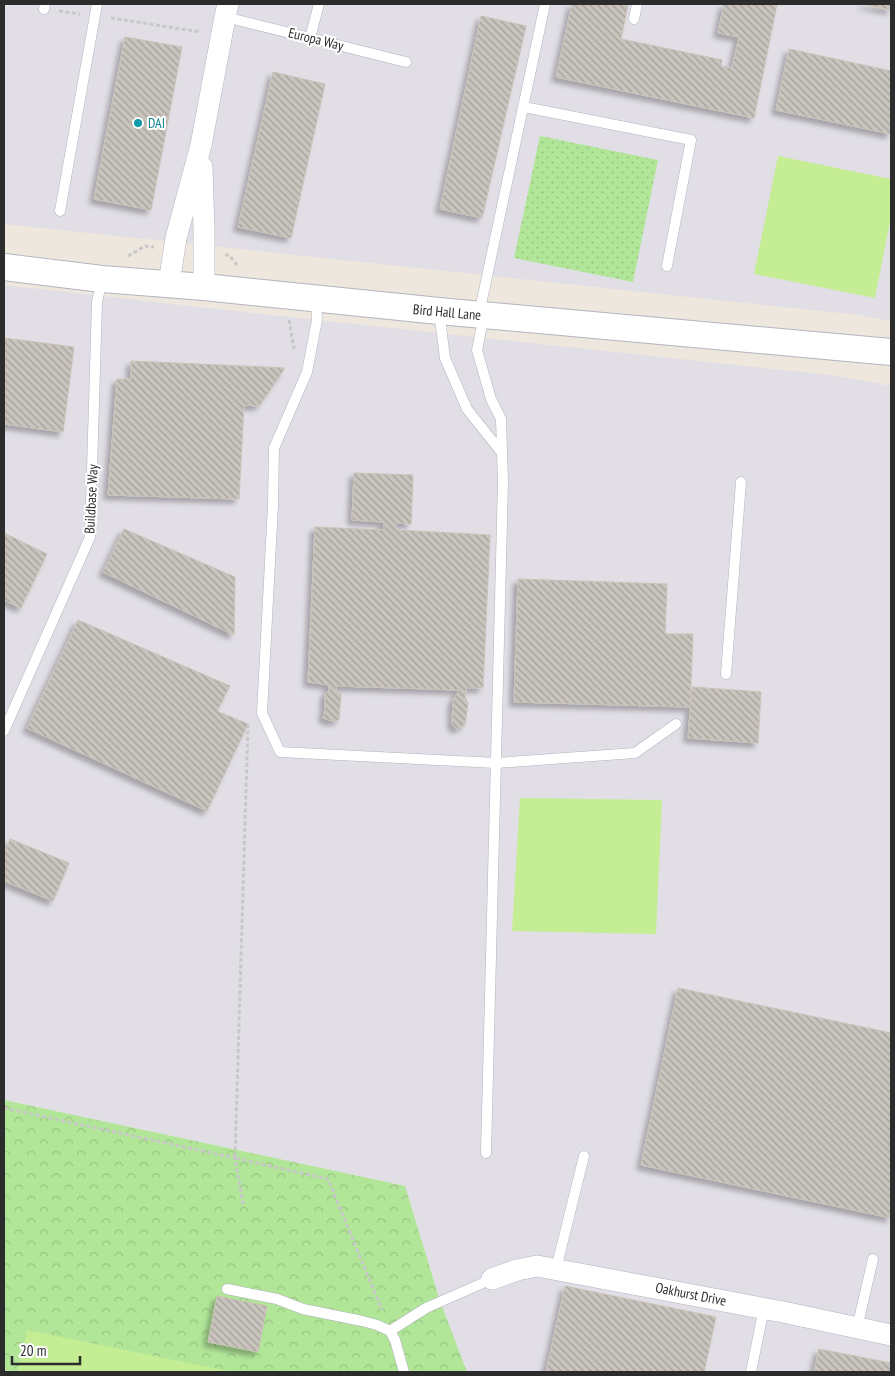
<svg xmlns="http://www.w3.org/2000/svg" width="895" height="1376" font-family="'PT Sans Narrow',sans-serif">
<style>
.industrial{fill:#e1dee6}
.grass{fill:url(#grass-dots)}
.forest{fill:url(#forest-crowns)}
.pitch{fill:#c5ed94}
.building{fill:url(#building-back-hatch);stroke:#c9c3b7;filter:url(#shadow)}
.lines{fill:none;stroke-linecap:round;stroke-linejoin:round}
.service-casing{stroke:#b2b4c0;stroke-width:11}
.minor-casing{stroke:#b2b4c0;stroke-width:22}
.tertiary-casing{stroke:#b2b4c0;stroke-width:28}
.path{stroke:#c8c8c8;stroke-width:3;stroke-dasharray:4 2.5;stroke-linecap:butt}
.service{stroke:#fff;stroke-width:10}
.minor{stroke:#fff;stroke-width:21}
.tertiary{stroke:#fff;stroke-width:26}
.culture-dot{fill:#0f9aa8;stroke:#fff;stroke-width:2}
.labels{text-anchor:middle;stroke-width:4;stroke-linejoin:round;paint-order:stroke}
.street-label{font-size:14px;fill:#2c2c2c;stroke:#fff}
.culture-label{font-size:14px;fill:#0d838f;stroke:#fff;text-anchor:start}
</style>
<defs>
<pattern id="grass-dots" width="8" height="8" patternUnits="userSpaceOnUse" patternTransform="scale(1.25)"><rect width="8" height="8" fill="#b1e698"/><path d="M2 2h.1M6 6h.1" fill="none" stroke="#98c583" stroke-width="1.8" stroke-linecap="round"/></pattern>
<pattern id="forest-crowns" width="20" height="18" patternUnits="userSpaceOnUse" patternTransform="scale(1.25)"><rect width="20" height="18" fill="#b1e698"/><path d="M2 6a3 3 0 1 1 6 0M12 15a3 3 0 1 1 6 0" fill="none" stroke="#98c583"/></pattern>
<pattern id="building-back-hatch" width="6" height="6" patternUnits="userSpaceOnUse" patternTransform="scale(1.25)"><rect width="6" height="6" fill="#c9c4bd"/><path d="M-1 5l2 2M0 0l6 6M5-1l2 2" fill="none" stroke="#a39f9a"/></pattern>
<filter id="shadow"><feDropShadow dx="-4.5" dy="4.5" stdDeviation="2.5" flood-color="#0004"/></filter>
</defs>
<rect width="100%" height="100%" fill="#eee7de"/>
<g class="industrial">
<polygon points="4,4 891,4 891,321 859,315 4,224"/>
<polygon points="4,285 317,320 839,376 891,386 891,1372 467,1372 440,1301 405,1186 4,1100"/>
</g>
<polygon class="grass" points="540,136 658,160 633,282 514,258"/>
<polygon class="forest" points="4,1100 405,1186 440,1301 467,1372 4,1372"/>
<g class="pitch">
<polygon points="778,156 891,179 891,217 875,298 754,274"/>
<polygon points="520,798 662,800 656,934 512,931"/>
<polygon points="27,1330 233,1372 18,1372"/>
</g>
<g class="building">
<polygon points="572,4 628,4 621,39 722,60 721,66 732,68 739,37 718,33 724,4 777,4 754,118 556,77"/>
<polygon points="862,4 891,4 891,10"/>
<polygon points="481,16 526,26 482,218 440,209"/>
<polygon points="125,37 182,47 151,210 94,199"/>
<polygon points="789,49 891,71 891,134 776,110"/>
<polygon points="273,72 325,84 291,238 238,227"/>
<polygon points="4,338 74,347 63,432 4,424"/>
<polygon points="131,361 285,368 259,406 244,405 239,499 108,495 117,379 131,379"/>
<polygon points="354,473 413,475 411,524 396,523 396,530 490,535 483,688 466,688 465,697 468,703 465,725 456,729 452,724 453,700 459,690 336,686 336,690 341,694 339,720 332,721 323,718 325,708 325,693 329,691 329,685 308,682 315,527 384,530 384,522 352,520"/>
<polygon points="124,529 235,577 234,635 103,572"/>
<polygon points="4,533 47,554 21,608 4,600"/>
<polygon points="518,579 667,584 665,634 693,634 690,707 514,702"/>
<polygon points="78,620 230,686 217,711 248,724 207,811 27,728"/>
<polygon points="692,687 761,692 758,743 688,738"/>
<polygon points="10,839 69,863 53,901 4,881 4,854"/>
<polygon points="678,988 891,1033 891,1218 641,1165"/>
<polygon points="565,1286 716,1317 704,1372 546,1372"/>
<polygon points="217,1296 267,1306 258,1352 208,1342"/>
<polygon points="819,1349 891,1363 891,1372 814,1372"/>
</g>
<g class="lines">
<defs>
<g id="service">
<polyline points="44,9 45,4"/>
<polyline points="225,17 406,62"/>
<polyline points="634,19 637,4"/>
<polyline points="310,38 319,4"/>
<polyline points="524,107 691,140 667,266"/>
<polyline points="60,211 97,4"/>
<polyline points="316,300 317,320 307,372 274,448 273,505 262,713 280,752 496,763 635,753 676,724"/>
<polyline points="439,311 445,358 467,409 502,453"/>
<polyline points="479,314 545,4"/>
<polyline points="484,315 477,350 491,399 501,419 503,482 486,1153"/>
<polyline points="726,674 741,482"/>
<polyline points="4,731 90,537 97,302 102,280"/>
<polyline points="556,1269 584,1156"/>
<polyline points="227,1289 277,1299 303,1309 362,1321 377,1325 390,1331 395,1340 404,1372"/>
<polyline points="857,1328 873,1259"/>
<polyline points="390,1331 426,1308 492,1279"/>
<polyline points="751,1372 764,1308"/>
</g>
<g id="minor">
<polyline points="202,167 204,230 204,287"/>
<polyline points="169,284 176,238 201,145 225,17 228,4"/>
<polyline points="492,1279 517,1270 537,1266 783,1312 891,1335"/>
</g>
<polyline id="tertiary" points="4,267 102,279 204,287 439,311 891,352"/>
</defs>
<use href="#service" class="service-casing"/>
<use href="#minor" class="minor-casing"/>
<use href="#tertiary" class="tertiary-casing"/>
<g class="path">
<polyline points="59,11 80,14"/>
<polyline points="111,18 201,32"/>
<polyline points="225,255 229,255 238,266"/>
<polyline points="128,256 145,246 154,247"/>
<polyline points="289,320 294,349"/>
<polyline points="248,724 235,1158 328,1179 382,1310"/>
<polyline points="4,1108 235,1158 243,1204"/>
</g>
<use href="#service" class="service"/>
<use href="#minor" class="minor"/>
<use href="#tertiary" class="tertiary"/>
</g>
<circle class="culture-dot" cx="138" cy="123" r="5"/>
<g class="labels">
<g class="street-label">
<text transform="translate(316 39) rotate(14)" y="5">Europa Way</text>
<text transform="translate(447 312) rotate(5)" y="5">Bird Hall Lane</text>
<text transform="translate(91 499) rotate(-87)" y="5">Buildbase Way</text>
<text transform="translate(691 1294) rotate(11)" y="5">Oakhurst Drive</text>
</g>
<g class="culture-label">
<text x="148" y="128">DAI</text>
</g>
</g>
<rect width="895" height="1376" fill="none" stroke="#2c2c2c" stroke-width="10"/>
<path d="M12 1356v8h68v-8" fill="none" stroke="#2c2c2c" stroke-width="2.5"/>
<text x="20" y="1356" font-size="15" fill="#2c2c2c" stroke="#ffffff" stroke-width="4" paint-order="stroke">20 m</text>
</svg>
